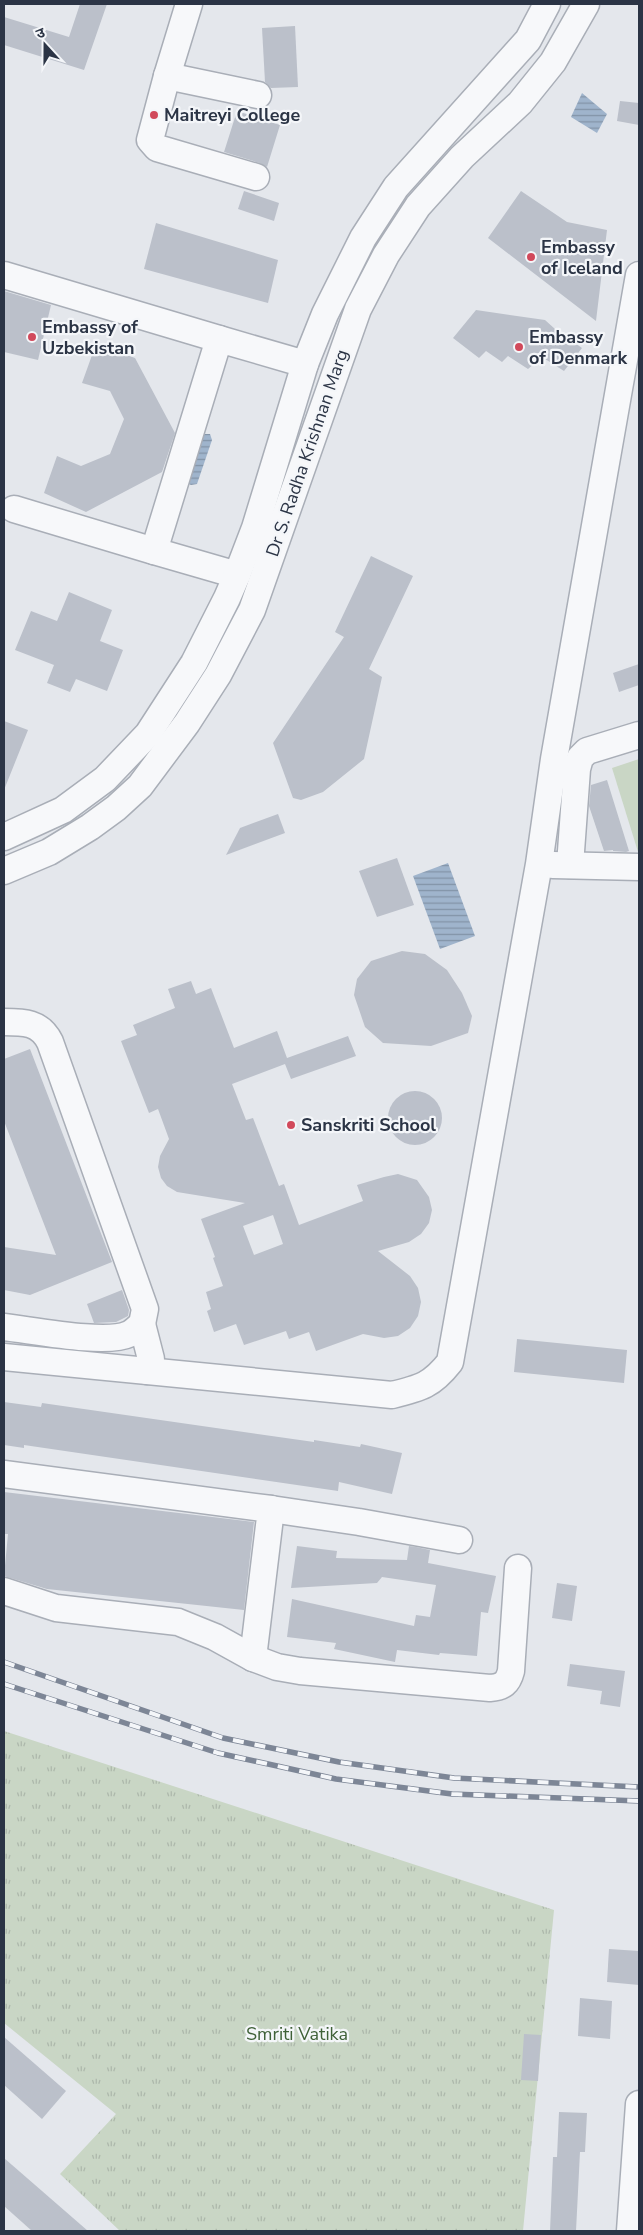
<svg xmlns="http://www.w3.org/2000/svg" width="643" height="2235" font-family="'Nunito Sans','Noto Sans Devanagari',sans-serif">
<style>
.grass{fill:#c9d6c5}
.park{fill:url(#park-tufts)}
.water{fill:url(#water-rules)}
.building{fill:#bbc0ca;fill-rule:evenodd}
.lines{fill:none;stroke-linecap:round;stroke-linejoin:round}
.minor-casing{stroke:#a9aeb7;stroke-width:29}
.minor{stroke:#f7f8fa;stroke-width:26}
.rail-casing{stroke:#7d8696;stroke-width:5.5}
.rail{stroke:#f4f6f9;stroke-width:4;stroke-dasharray:11;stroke-linecap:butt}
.poi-dot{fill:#d1495b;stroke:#f4f6f9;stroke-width:2}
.labels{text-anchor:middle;stroke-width:4.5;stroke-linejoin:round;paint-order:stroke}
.poi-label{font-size:18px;font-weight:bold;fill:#2b3445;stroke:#f4f6f9;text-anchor:start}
.street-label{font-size:18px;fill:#2b3445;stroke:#f4f6f9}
.park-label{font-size:18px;fill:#3f6138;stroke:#f4f6f9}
</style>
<defs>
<pattern id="park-tufts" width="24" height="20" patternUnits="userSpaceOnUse" patternTransform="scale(1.25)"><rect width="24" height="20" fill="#c9d6c5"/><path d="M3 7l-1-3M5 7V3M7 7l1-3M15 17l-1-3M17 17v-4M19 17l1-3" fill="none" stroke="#adb8ab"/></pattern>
<pattern id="water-rules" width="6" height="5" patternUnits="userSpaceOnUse" patternTransform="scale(1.25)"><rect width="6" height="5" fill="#9fb4cc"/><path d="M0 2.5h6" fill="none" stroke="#8293a7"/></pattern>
</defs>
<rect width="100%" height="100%" fill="#e4e7ec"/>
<polygon class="grass" points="639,759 639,855 612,768"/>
<polygon class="park" points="4,1731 554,1910 523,2231 120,2231 60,2174 116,2114 4,2023"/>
<g class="water">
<polygon points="582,93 607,114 597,133 571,117"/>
<polygon points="203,434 210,434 212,440 197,484 191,485 187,483"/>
<polygon points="448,863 475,936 440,949 413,876"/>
</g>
<g class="building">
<polygon points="80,4 107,4 84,70 4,45 4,17 69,37"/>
<polygon points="295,26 298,87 271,88 265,82 262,28"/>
<polygon points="620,101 639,103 639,125 617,121"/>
<polygon points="237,111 280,125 267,167 260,163 224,152"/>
<polygon points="244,191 279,203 274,221 238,209"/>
<polygon points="521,191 567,222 607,230 596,321 488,238"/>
<polygon points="156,223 278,260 268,303 144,269"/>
<polygon points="4,291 51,305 38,360 4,352"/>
<polygon points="476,310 545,320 555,329 582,348 564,371 542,357 528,369 508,356 502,362 486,351 479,358 453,338"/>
<polygon points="96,344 135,358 175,433 162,472 86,512 44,493 57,456 81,466 110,454 124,419 110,391 82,383"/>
<polygon points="371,556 413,576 369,669 382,677 364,759 323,792 301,800 293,798 273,743 344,637 335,632"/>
<polygon points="69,592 112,610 100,641 123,650 107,691 76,679 70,692 47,683 54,665 15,650 31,611 57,621"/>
<polygon points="639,664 639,685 619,692 613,673"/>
<polygon points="4,721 28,730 4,790"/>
<polygon points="607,780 629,851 626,852 613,851 613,850 604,851 589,806 591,785"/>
<polygon points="278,814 285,833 226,855 240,828"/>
<polygon points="397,858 414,905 377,917 359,871"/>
<polygon points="402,951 425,954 447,970 462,993 472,1016 468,1033 431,1046 383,1043 365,1027 354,995 357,979 371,961"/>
<path d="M191 981 196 994 211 988 234 1048 277 1031 287 1058 348 1036 356 1056 291 1079 285 1064 232 1084 246 1120 253 1118 279 1186 284 1184 299 1225 363 1201 357 1185 384 1177 398 1174 417 1180 429 1197 432 1210 429 1223 421 1234 409 1242 378 1251 410 1276 418 1288 421 1302 418 1316 410 1328 398 1336 384 1338 363 1334 316 1351 309 1332 289 1339 286 1331 244 1345 236 1324 214 1332 207 1311 211 1309 206 1292 223 1286 213 1258 215 1257 201 1219 245 1203 177 1192 167 1186 161 1178 158 1167 160 1156 169 1139 158 1109 149 1113 121 1041 137 1035 133 1025 175 1008 168 989ZM273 1215 283 1244 254 1255 243 1226Z"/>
<polygon points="30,1049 112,1262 30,1295 4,1290 4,1247 56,1255 4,1121 4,1059"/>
<circle cx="415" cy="1118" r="27"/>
<polygon points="122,1290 129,1310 128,1316 116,1322 94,1323 87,1304"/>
<polygon points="517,1339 627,1350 624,1383 514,1372"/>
<polygon points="4,1402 41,1407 42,1403 314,1442 314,1440 360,1447 361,1444 402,1453 392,1494 339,1482 338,1491 24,1445 24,1448 4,1445"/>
<polygon points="4,1492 254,1522 244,1610 47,1589 4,1576 8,1534 4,1534"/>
<polygon points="297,1546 337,1551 336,1558 407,1560 409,1546 416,1547 430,1550 428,1563 496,1576 488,1613 481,1612 477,1656 440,1653 439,1655 397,1650 395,1662 334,1649 336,1643 287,1637 292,1599 414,1626 416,1615 430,1617 436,1585 382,1577 377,1583 291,1588"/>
<polygon points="557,1583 577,1586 572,1621 552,1618"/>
<polygon points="570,1664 625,1671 620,1707 600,1704 602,1691 567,1686"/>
<polygon points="609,1949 639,1951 639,1985 607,1982"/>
<polygon points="580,1998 612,2001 610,2039 578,2036"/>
<polygon points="524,2034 541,2035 538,2081 521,2080"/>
<polygon points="4,2037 66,2091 42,2119 4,2085"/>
<polygon points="559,2112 587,2113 585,2152 580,2152 576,2231 550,2231 553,2157 557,2157"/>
<polygon points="4,2158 88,2231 32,2231 4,2206"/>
</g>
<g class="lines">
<defs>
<g id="minor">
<polyline points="189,4 167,76 150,140 157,148 256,177"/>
<polyline points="167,76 258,95"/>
<polyline points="4,275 219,339"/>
<polyline points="14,509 154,551"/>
<polyline points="237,575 154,551 219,339 305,364"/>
<polyline points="4,837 63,810 105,779 148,734 194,663 227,598 237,575 255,528 305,364 325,314 363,238 396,187 528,40 547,4"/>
<polyline points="553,865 639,867"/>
<polyline points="570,865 577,769 580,758 587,751 639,735"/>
<polyline points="4,871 49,852 90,827 116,808 140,786 187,723 218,675 252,610 358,309 386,255 418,206 462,157 520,103 553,62 586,4"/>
<path d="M4 1022C24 1022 40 1022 50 1042L145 1309 142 1324C138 1327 134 1332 129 1334 106 1345 32 1330 4 1327"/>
<polyline points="142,1324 151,1359 147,1371"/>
<path d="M4 1357 392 1395C421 1388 432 1385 450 1362L539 864 554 759 639 275"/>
<polyline points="4,1474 271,1509 253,1658"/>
<polyline points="271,1509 359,1522 459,1540"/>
<path d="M4 1591 56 1608 178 1622 215 1637 253 1658 277 1667 300 1671 490 1688C503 1687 508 1683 511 1671L518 1568"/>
<polyline points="630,2231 639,2104"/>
</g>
</defs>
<use href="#minor" class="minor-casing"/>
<use href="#minor" class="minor"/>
<defs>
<g id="rail">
<polyline points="4,1662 223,1738 339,1762 454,1778 639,1787"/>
<polyline points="4,1684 218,1753 336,1779 452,1794 639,1801"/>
</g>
</defs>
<use href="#rail" class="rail-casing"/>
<use href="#rail" class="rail"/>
</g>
<g class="poi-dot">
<circle cx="154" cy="115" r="5"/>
<circle cx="531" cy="257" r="5"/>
<circle cx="32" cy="337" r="5"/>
<circle cx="519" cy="347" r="5"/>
<circle cx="291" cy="1125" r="5"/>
</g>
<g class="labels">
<g class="poi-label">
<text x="164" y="121">Maitreyi College</text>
<text x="541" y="253">Embassy<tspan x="541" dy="21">of Iceland</tspan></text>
<text x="42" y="333">Embassy of<tspan x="42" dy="21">Uzbekistan</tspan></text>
<text x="529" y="343">Embassy<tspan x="529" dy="21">of Denmark</tspan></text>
<text x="301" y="1131">Sanskriti School</text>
</g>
<g class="street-label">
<text transform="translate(307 453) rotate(-71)" y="6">Dr S. Radha Krishnan Marg</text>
</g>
<g class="park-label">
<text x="297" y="2040">Smriti Vatika</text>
</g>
</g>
<rect width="643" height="2235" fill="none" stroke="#2b3445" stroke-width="10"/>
<g transform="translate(45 45) rotate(339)" stroke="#f4f6f9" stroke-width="4" paint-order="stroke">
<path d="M0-4L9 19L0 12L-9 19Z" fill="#2b3445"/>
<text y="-8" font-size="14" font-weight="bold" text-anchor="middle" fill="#2b3445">उ</text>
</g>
</svg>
